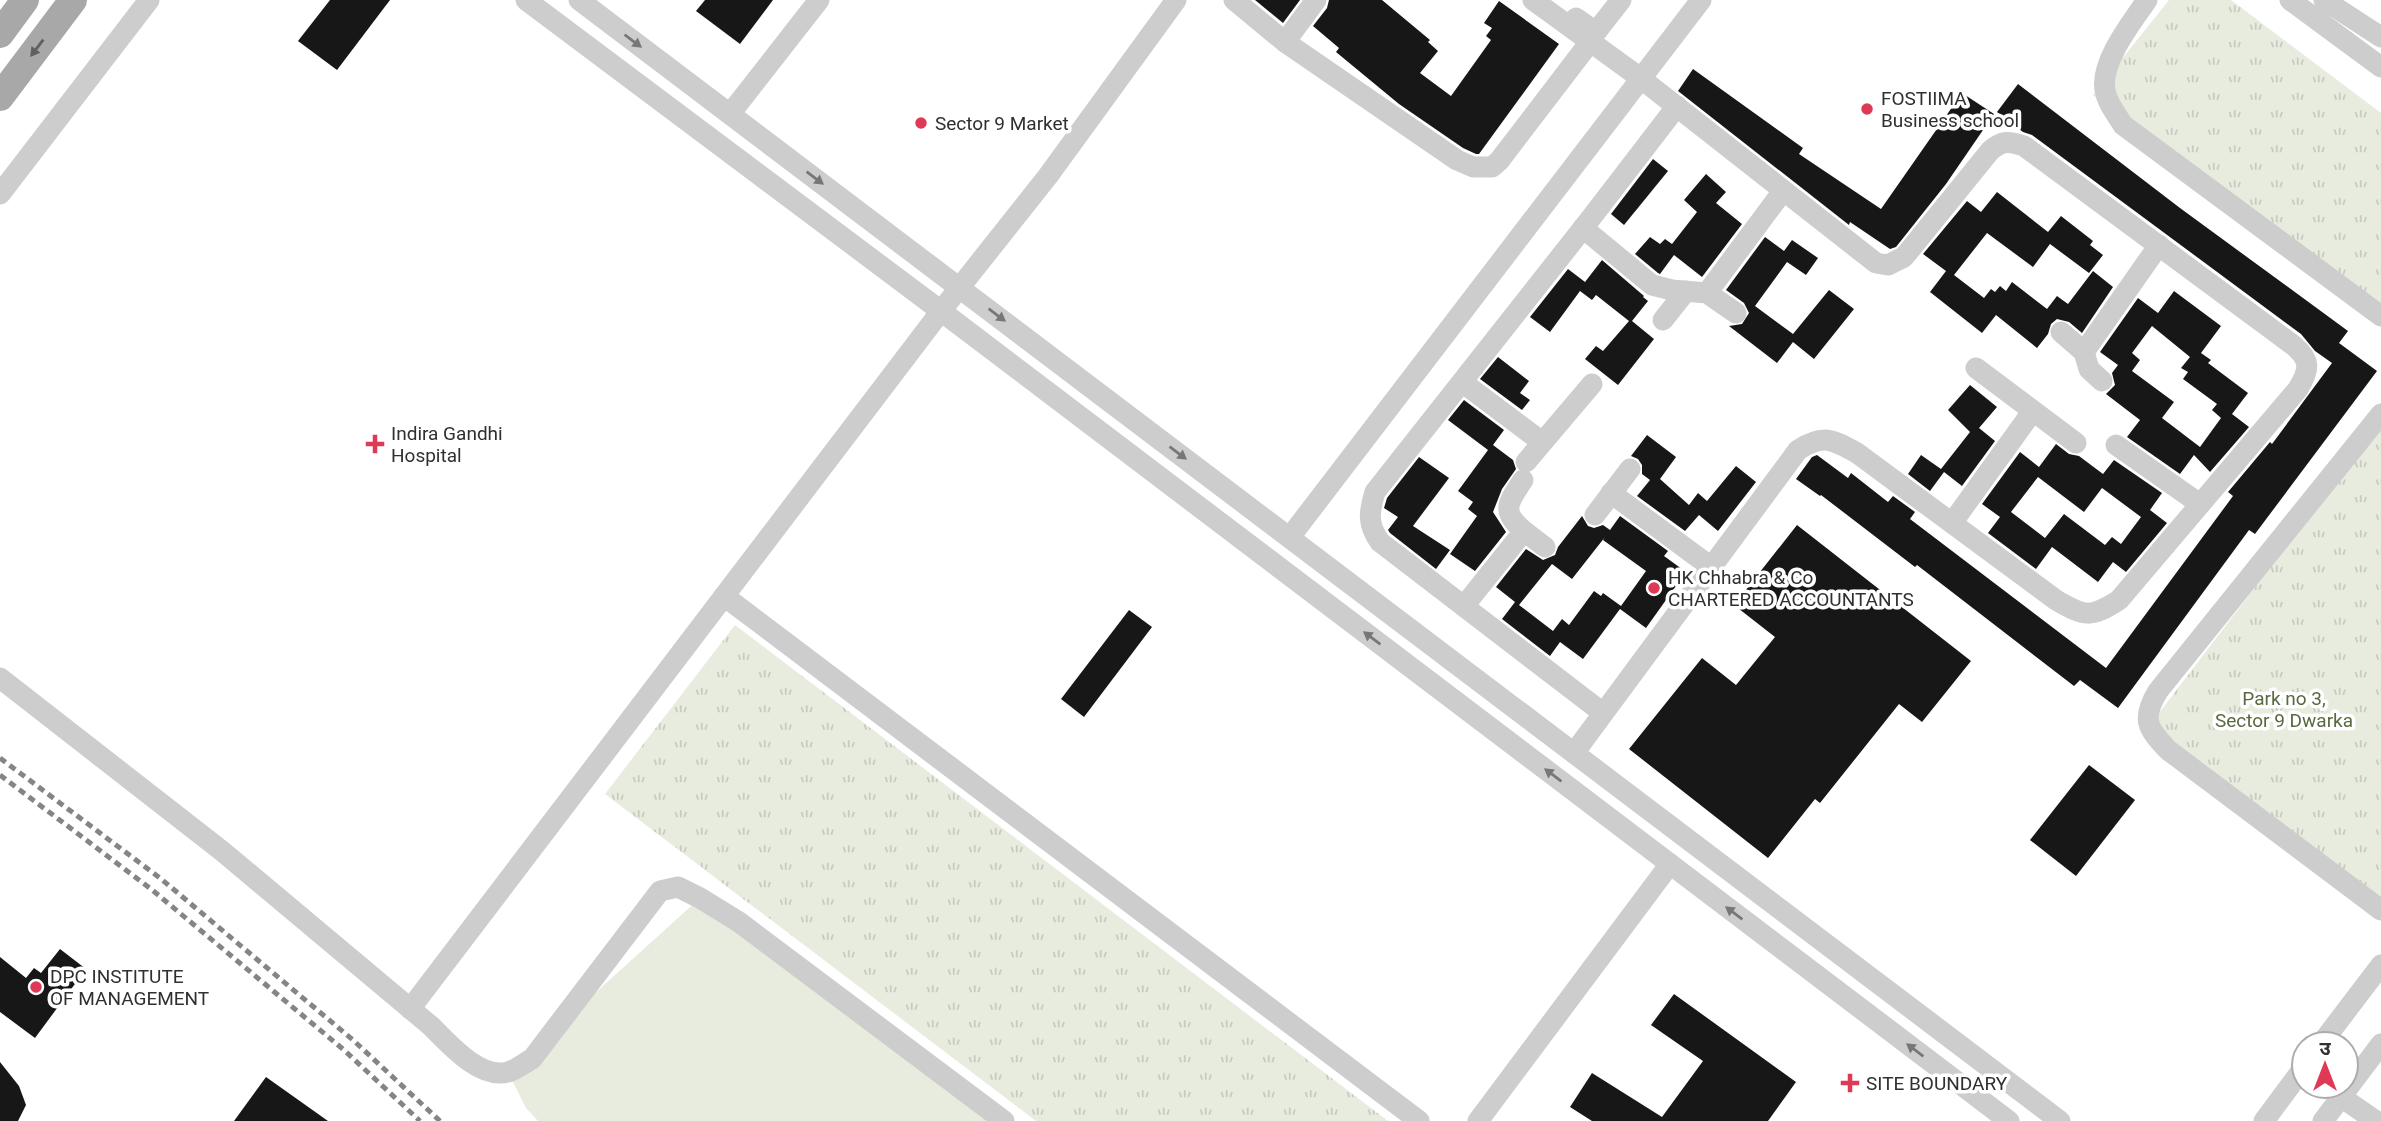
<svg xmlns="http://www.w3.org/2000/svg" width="2381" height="1121" font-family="Roboto,'Noto Sans Devanagari',sans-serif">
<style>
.green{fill:#e7ecdf}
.park{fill:url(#park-tufts)}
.building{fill:#171717;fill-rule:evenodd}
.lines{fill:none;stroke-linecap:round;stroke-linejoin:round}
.minor{stroke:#cdcdcd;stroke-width:21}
.major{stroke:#a8a8a8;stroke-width:28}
.rail{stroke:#858585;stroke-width:5;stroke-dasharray:7 5;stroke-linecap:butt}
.oneway{fill:#777}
.oneway2{fill:#606060}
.poi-dot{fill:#df3a55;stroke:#fff;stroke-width:2.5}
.labels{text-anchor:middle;stroke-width:7;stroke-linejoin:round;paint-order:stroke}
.poi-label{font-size:19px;fill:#303030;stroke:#fff;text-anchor:start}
.park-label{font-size:19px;fill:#576a3f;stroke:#fff}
</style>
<defs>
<pattern id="park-tufts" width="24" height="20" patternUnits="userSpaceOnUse" patternTransform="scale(1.75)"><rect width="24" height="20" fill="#e7ecdf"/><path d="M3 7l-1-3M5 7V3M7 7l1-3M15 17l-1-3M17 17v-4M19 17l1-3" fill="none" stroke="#c6cbc0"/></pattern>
</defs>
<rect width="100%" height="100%" fill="#fff"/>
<polygon class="green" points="700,898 1002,1121 538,1121 526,1108 508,1072"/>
<g class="park">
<polygon points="2169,0 2231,0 2381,113 2381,314 2093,95"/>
<polygon points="2381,422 2381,902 2146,730"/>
<polygon points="735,625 1388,1121 1036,1121 605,794"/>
</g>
<g class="building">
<polygon points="330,0 390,0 337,70 298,41"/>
<polygon points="705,0 773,0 740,44 696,11"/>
<polygon points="1255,0 1300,0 1283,23"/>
<polygon points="1329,0 1382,0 1430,40 1428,42 1438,51 1420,73 1451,96 1491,40 1486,36 1492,28 1484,23 1499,1 1559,44 1479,154 1476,154 1463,148 1399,104 1336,52 1339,48 1313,26 1327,8"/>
<polygon points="1693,69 1803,148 1799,154 1881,209 1962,93 1994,114 1946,184 1896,247 1890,249 1850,222 1849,225 1678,91"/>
<polygon points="2018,84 2180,208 2348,331 2339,343 2377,371 2255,534 2249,530 2118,708 2080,680 2074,686 1917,565 1915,567 1821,495 1820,496 1796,479 1812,457 1817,455 1848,478 1851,473 1888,502 1893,496 1915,512 1910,519 2106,668 2233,496 2228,492 2270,442 2272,444 2332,363 2315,351 2301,334 2032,135 2023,132 1997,112"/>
<polygon points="1653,159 1668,171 1624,225 1611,214"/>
<polygon points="1706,174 1726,192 1716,203 1742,224 1702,277 1674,255 1660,274 1658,273 1635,254 1650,237 1660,244 1665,239 1672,244 1697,212 1684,200"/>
<polygon points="1997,192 2048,232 2061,216 2093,241 2090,245 2103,255 2089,273 2050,244 2033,267 1987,233 1954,275 1984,298 1991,289 1995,292 2000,286 2006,291 2012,282 2047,309 2057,296 2068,304 2093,271 2113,287 2082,333 2069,322 2057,319 2051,324 2048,334 2037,348 1996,315 1982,333 1930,292 1946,271 1923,254 1967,201 1981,212"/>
<polygon points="1765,237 1784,251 1792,240 1818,258 1806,275 1787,262 1755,306 1793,334 1829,290 1854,309 1814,359 1793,342 1777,363 1729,326 1742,324 1749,313 1744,303 1726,290"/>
<polygon points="1602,260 1644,296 1643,297 1648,301 1632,321 1654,339 1618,385 1585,359 1596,346 1603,351 1629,321 1596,295 1592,300 1580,291 1550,332 1530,317 1568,269 1585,282"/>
<path d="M2174 291 2221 326 2201 353 2211 360 2208 363 2248 393 2232 414 2249 427 2210 472 2194 455 2180 474 2127 437 2140 420 2106 394 2115 385 2112 373 2118 365 2100 352 2138 298 2158 313ZM2152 326 2190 357 2181 368 2188 372 2183 379 2217 404 2212 410 2221 418 2200 447 2162 418 2174 402 2132 371 2140 360 2132 353Z"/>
<polygon points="1498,357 1529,381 1520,393 1530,400 1522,410 1480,379"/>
<polygon points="1970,385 1997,407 1979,428 1995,441 1962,486 1944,472 1930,491 1908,474 1921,455 1941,469 1970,432 1948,410"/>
<polygon points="1464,400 1504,430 1493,445 1513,460 1516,469 1502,489 1493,512 1506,532 1475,571 1450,554 1477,516 1468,509 1473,502 1458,491 1488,450 1448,420"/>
<polygon points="1647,435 1676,457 1660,479 1689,505 1698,493 1707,501 1736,466 1756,482 1718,531 1699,515 1685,531 1637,496 1650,480 1642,474 1642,465 1638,459 1631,456"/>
<path d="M2056 444 2069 454 2079 456 2103 474 2114 460 2162 493 2150 510 2167 523 2126 572 2113 562 2098 582 2052 547 2036 569 1988 533 2000 517 1982 504 2020 452 2039 467ZM2038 477 2084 512 2102 488 2141 517 2121 544 2112 537 2105 545 2064 514 2045 538 2011 512Z"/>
<polygon points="1419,457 1449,478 1413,526 1450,550 1436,569 1390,533 1388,530 1398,517 1384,508 1387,498"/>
<path d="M1582 516 1588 526 1594 528 1603 525 1610 530 1620 516 1668 551 1664 556 1686 572 1646 628 1620 609 1583 659 1560 642 1550 656 1502 619 1515 602 1496 587 1526 549 1543 560 1555 555 1558 547ZM1605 537 1603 540 1646 571 1621 606 1603 593 1601 596 1594 591 1569 625 1562 619 1553 631 1519 605 1552 564 1572 579Z"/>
<polygon points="1797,525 1971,661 1922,722 1899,704 1820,803 1815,799 1768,858 1629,749 1702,658 1736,685 1775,637 1734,605"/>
<polygon points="1129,610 1152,627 1084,717 1061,699"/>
<polygon points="2089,765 2135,800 2076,876 2030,840"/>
<polygon points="60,949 86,969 35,1038 0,1012 0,957 26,978 34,968 41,973"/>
<polygon points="1674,994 1796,1082 1768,1121 1592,1121 1570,1107 1592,1073 1662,1117 1703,1061 1651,1025"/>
<polygon points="0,1062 19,1086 26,1105 18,1121 0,1121"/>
<polygon points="266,1077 328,1121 234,1121"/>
</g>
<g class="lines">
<g class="minor">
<polyline points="526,0 941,311 2009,1121"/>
<polyline points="579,0 2060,1121"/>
<polyline points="1234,0 1285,42"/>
<polyline points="1316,0 1285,42 1457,160 1473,167 1492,167 1499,161 1590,42"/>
<path d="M1533 0 1639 77 1876 263 1888 265 1904 257 1990 151C2002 140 2009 141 2024 146L2293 345C2311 360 2310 369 2298 389L2119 600C2091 618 2085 617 2056 600L1857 453C1832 439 1823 434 1798 450L1574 753"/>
<path d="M2147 0C2132 22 2100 62 2105 90 2107 103 2117 115 2123 125L2381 316"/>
<polyline points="2290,0 2381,67"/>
<polyline points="2324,0 2381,37"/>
<polyline points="1576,18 1596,32 1621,0"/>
<polyline points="730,114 819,0"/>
<polyline points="0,194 149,0"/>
<polyline points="1583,228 1652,285 1672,290 1707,293 1736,313"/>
<polyline points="1707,293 1783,191"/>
<polyline points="1663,320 1686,291"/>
<polyline points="2061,332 2084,352 2089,369 2102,381"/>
<polyline points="2084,352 2159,245"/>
<polyline points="1976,368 2076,443"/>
<polyline points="1462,382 1542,442"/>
<path d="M2381 414 2158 691C2141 719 2147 728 2168 750L2381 910"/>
<polyline points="2116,445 2200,504"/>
<polyline points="1526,462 1592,384"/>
<polyline points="1611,493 1711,567"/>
<polyline points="1595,515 1630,469"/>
<polyline points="1952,523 2032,412"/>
<polyline points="1524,531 1545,547"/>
<polyline points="1290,537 1701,0"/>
<polyline points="724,596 1419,1121"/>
<path d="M1464 606 1524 531C1500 511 1508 503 1523 480"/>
<path d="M0 678 222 851 431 1026C448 1043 480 1080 508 1072 516 1070 524 1063 532 1059L660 891 678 887 700 898 739 922 1004 1121"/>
<path d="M1603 713 1380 542C1367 524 1369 512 1375 492L1591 218 1677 106"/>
<polyline points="410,1009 941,311 1048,176 1176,0"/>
<polyline points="2321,1044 2381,965"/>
<polyline points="2341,1097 2376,1121"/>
<polyline points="1478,1121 1670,864"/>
<polyline points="2264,1121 2304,1067"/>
<polyline points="2323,1121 2381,1044"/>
</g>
<g class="major">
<polyline points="0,34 25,0"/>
<polyline points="0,97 73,0"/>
</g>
<g class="rail">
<polyline points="0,758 160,878 353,1040 440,1121"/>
<polyline points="0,775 151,889 344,1050 420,1121"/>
</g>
</g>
<defs><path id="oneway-solid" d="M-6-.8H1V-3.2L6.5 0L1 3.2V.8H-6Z" transform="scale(1.75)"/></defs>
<g class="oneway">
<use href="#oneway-solid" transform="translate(633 41) rotate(37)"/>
<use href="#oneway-solid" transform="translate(815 178) rotate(37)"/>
<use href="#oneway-solid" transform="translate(997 315) rotate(37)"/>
<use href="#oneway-solid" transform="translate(1178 453) rotate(37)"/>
<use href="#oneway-solid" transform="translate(1372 638) rotate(-143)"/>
<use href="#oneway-solid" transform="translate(1553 775) rotate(-143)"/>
<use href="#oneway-solid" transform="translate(1734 913) rotate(-143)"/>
<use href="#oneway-solid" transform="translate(1915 1050) rotate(-143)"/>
</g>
<use class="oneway2" href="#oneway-solid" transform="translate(37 48) rotate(127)"/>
<g class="poi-dot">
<circle cx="1867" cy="109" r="7"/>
<circle cx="921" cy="123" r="7"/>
<path d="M371.5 433.5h7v7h7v7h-7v7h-7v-7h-7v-7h7z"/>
<circle cx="1654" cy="588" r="7"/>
<circle cx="36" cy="987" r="7"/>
<path d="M1846.5 1072.5h7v7h7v7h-7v7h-7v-7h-7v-7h7z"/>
</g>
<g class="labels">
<g class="poi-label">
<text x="1881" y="105">FOSTIIMA<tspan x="1881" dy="22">Business school</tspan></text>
<text x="935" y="130">Sector 9 Market</text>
<text x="391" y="440">Indira Gandhi<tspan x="391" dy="22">Hospital</tspan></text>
<text x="1668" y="584">HK Chhabra &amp; Co<tspan x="1668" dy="22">CHARTERED ACCOUNTANTS</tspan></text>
<text x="50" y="983">DPC INSTITUTE<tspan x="50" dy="22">OF MANAGEMENT</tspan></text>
<text x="1866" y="1090">SITE BOUNDARY</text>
</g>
<g class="park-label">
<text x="2284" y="705">Park no 3,<tspan x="2284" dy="22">Sector 9 Dwarka</tspan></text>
</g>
</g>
<g transform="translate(2325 1065)"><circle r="33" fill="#ffffff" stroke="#acacac" stroke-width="2"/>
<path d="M0-5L12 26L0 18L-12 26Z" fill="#df3a55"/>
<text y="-10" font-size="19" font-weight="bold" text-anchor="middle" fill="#303030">उ</text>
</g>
</svg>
